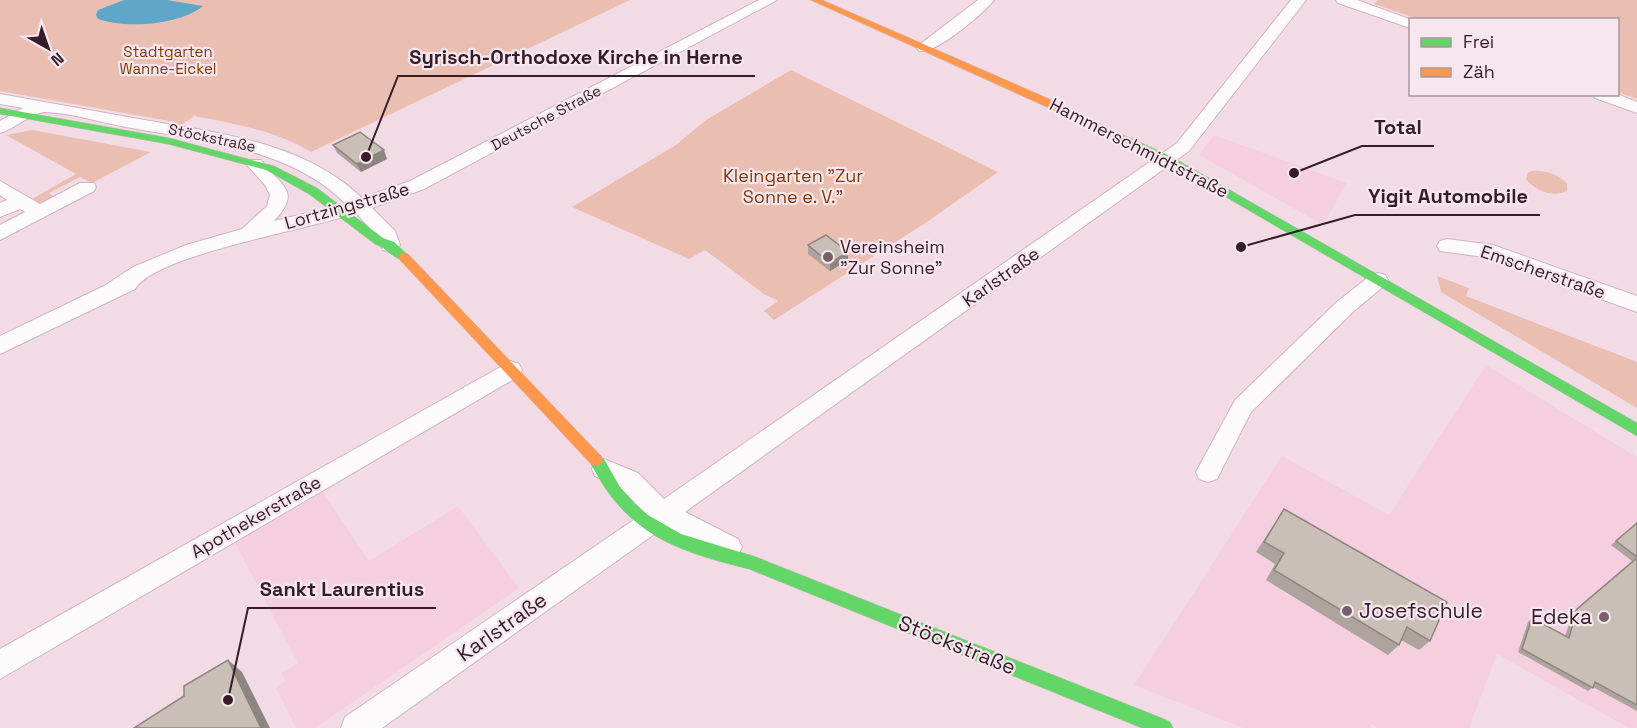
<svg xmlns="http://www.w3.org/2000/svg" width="1637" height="728" font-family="'Space Grotesk',sans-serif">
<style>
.built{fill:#f5cfe0}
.green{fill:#eabeb1}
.water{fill:#5ea7c9}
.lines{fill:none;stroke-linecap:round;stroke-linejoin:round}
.street-casing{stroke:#cdb5c1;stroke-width:2}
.fast-casing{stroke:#cdb5c1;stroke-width:1}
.slow-casing{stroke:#cdb5c1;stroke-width:1}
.street{fill:#fdfafb;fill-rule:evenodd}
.fast{fill:#63d668;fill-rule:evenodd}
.slow{fill:#ff974d;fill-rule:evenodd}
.wall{fill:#aea49d}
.shaded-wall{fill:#8d8680}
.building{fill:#cabfb7;stroke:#8d8680;stroke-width:1.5}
.poi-dot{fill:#785f6b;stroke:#f6e7ee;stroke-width:2}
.labels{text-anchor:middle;stroke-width:4.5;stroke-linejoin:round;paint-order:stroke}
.far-park-label{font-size:15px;fill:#823a03;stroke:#f6e7ee}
.far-street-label{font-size:15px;fill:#361c29;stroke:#f6e7ee}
.street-label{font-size:18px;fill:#361c29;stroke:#f6e7ee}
.park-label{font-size:18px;fill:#823a03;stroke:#f6e7ee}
.poi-label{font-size:18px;fill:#361c29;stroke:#f6e7ee;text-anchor:start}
.near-poi-label{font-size:21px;fill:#361c29;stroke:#f6e7ee;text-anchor:start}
.near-street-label{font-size:21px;fill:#361c29;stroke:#f6e7ee}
.leader{fill:none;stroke:#361c29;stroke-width:2}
.callout-dot{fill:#361c29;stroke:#f6e7ee;stroke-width:2}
.callout-label{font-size:20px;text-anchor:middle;font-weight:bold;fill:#361c29;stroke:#f6e7ee;stroke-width:4.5;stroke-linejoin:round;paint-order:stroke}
</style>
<rect width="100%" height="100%" fill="#f3dbe6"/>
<g class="built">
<polygon points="1214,135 1347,183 1323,225 1199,155"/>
<polygon points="1486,365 1637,457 1637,728 1629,728 1497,654 1469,728 1378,728 1371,724 1369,728 1243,728 1134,685 1282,456 1389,515"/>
<polygon points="323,492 369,561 458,506 519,588 315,728 296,728 276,688 285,681 281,673 298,663 235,543"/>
</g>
<g class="green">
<path d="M0 0H630L311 152C275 130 235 124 194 116L180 126 175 125V122L0 91Z"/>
<polygon points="1378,0 1637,0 1637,99 1618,92 1618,20 1418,19 1374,4"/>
<polygon points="791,70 998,172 927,222 774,320 764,311 778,301 764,294 705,250 689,259 572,207 676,145 706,120"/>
<polygon points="32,130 151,152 92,183 80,177 49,193 55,198 42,205 32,199 76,174 6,135"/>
<path d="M1532 171C1545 170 1558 174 1567 184V191C1554 198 1535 191 1526 179L1528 173Z"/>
<polygon points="1437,276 1469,288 1466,296 1637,362 1637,408 1441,292"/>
</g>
<path class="water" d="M124 0H167L203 6C180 25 126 29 98 19L96 15 98 10Z"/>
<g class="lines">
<defs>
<g id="street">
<path d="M759 0H777L424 189 372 208 395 231 400 245 397 250 390 252 383 250 378 237 356 213C312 229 156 254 135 289L0 354V336L104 286 133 267 186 245 242 229 267 206 270 195 265 185 246 164 249 160H261C278 185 304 189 274 221L346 204C289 147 201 141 126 127 99 122 71 113 45 112 33 112 13 130 0 133V121L23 108 0 104V94C50 103 100 112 150 121 224 134 305 143 362 198L410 181Z"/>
<path d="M978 0H994C984 13 935 55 919 51L917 48 919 45Z"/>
<polygon points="1291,0 1306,0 1189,151 685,512 738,539 742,547 738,555 729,559 720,555 659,523 656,533 382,728 341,728 345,717 638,517 646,514 620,487 595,476 592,469 595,462 604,459 638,473 664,499 1177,143"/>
<polygon points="1336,0 1357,0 1412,20 1410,28 1338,3"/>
<polygon points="1593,94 1617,94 1637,102 1637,113 1595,98"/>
<polygon points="0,181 40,204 80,183 94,183 96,187 94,191 0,240 0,225 25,212 20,209 0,217 0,203 7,200 0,195"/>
<polygon points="1447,239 1493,245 1637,296 1637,312 1484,257 1440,251 1437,246 1440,241"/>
<polygon points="1378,273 1385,275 1388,280 1385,285 1354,311 1251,412 1217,479 1208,482 1199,479 1196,472 1235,400 1338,301 1371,275"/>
<polygon points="511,361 519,364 522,370 519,376 0,679 0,649"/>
</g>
<g id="fast">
<path d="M0 108 169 138 274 166 317 188 383 238 394 242 410 257 404 261C393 258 386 248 375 244L309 194 266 170 168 144 0 114Z"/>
<polygon points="1126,136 1172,157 1637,423 1637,436 1164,161 1122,141 1121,139"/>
<path d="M596 454 604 459 620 487 634 503 648 515 681 534 756 557 1164 719 1170 722 1173 728H1142L749 569C673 550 626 534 589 460L591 456Z"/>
</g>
<g id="slow">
<polygon points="811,0 822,0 1047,98 1131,139 1126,142 1122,141"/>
<polygon points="404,253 408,254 601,456 603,460 601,464 596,466 591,464 400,260 398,257 400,254"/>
</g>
</defs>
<use href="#street" class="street-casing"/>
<use href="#fast" class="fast-casing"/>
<use href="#slow" class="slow-casing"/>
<use href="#street" class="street"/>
<use href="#fast" class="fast"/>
<use href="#slow" class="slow"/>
</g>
<g class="wall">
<polygon points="333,145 387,159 361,172 337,153"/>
<polygon points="808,245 848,252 848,260 830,271 808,254"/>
<polygon points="1284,509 1430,641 1419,650 1401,640 1399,645 1388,655 1266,580 1275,564 1256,552"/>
<polygon points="1637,523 1637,711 1593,687 1588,691 1518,652 1528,622 1532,618 1565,636 1573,612 1632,561 1611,545"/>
</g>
<g class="shaded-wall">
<polygon points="384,150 387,159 361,172 357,164"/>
<polygon points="848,252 848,260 830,271 830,263"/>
<polygon points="228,660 242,672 270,728 261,728"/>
</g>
<g class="building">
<polygon points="360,132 384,150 357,164 333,145"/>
<polygon points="826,235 848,252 830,263 808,245"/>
<polygon points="1284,509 1447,602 1430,641 1407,627 1399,645 1274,570 1284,553 1264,542"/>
<polygon points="1637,523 1637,557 1616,541"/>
<polygon points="1637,558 1637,705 1595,682 1593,688 1522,649 1532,618 1569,638 1577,609"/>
<polygon points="228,660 261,728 134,728 184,696 184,686"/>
</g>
<g class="poi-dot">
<circle cx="828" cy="257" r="6"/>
<circle cx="1347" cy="611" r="6"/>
<circle cx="1604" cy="617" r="6"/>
</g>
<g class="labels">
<g class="far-park-label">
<text x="168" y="57">Stadtgarten<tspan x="168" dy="17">Wanne-Eickel</tspan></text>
</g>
<g class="far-street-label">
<text transform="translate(546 118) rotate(-28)" y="5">Deutsche Straße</text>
<text transform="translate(212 138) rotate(12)" y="5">Stöckstraße</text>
</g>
<g class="street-label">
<text transform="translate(1139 148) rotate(27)" y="6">Hammerschmidtstraße</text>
<text transform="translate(347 206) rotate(-16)" y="6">Lortzingstraße</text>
<text transform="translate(1543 272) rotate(19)" y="6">Emscherstraße</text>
<text transform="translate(1001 277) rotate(-35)" y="6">Karlstraße</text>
<text transform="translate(256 517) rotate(-30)" y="6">Apothekerstraße</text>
</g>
<g class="park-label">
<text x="793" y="182">Kleingarten "Zur<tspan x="793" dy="21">Sonne e. V."</tspan></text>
</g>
<g class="poi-label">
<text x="840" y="253">Vereinsheim<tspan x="840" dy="21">"Zur Sonne"</tspan></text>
</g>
<g class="near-poi-label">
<text x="1359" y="618">Josefschule</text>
<text x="1592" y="624" text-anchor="end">Edeka</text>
</g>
<g class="near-street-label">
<text transform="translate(502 627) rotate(-35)" y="7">Karlstraße</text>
<text transform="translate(957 645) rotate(22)" y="7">Stöckstraße</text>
</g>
</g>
<path class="leader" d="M366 157L398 76H755M1294 173L1362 146H1434M1241 247L1355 215H1540M228 700L248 608H436"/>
<g class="callout-dot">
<circle cx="366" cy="157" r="6"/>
<circle cx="1294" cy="173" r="6"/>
<circle cx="1241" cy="247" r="6"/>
<circle cx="228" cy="700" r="6"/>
</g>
<g class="callout-label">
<text x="576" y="64">Syrisch-Orthodoxe Kirche in Herne</text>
<text x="1398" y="134">Total</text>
<text x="1448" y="203">Yigit Automobile</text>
<text x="342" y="596">Sankt Laurentius</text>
</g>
<rect x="1409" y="18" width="210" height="78" fill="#f6e7ee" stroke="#a9969f" stroke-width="1.5"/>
<rect x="1421" y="38" width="30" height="9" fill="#63d668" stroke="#a9969f" stroke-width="1.5"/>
<text x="1463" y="48" font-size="18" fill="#361c29">Frei</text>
<rect x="1421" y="68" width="30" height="9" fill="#ff974d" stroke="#a9969f" stroke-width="1.5"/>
<text x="1463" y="78" font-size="18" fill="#361c29">Zäh</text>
<g transform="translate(48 48) rotate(140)" stroke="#f6e7ee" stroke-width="4.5" paint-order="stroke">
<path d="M0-4.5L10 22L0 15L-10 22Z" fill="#361c29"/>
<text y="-9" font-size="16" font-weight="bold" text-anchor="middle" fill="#361c29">N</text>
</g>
</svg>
